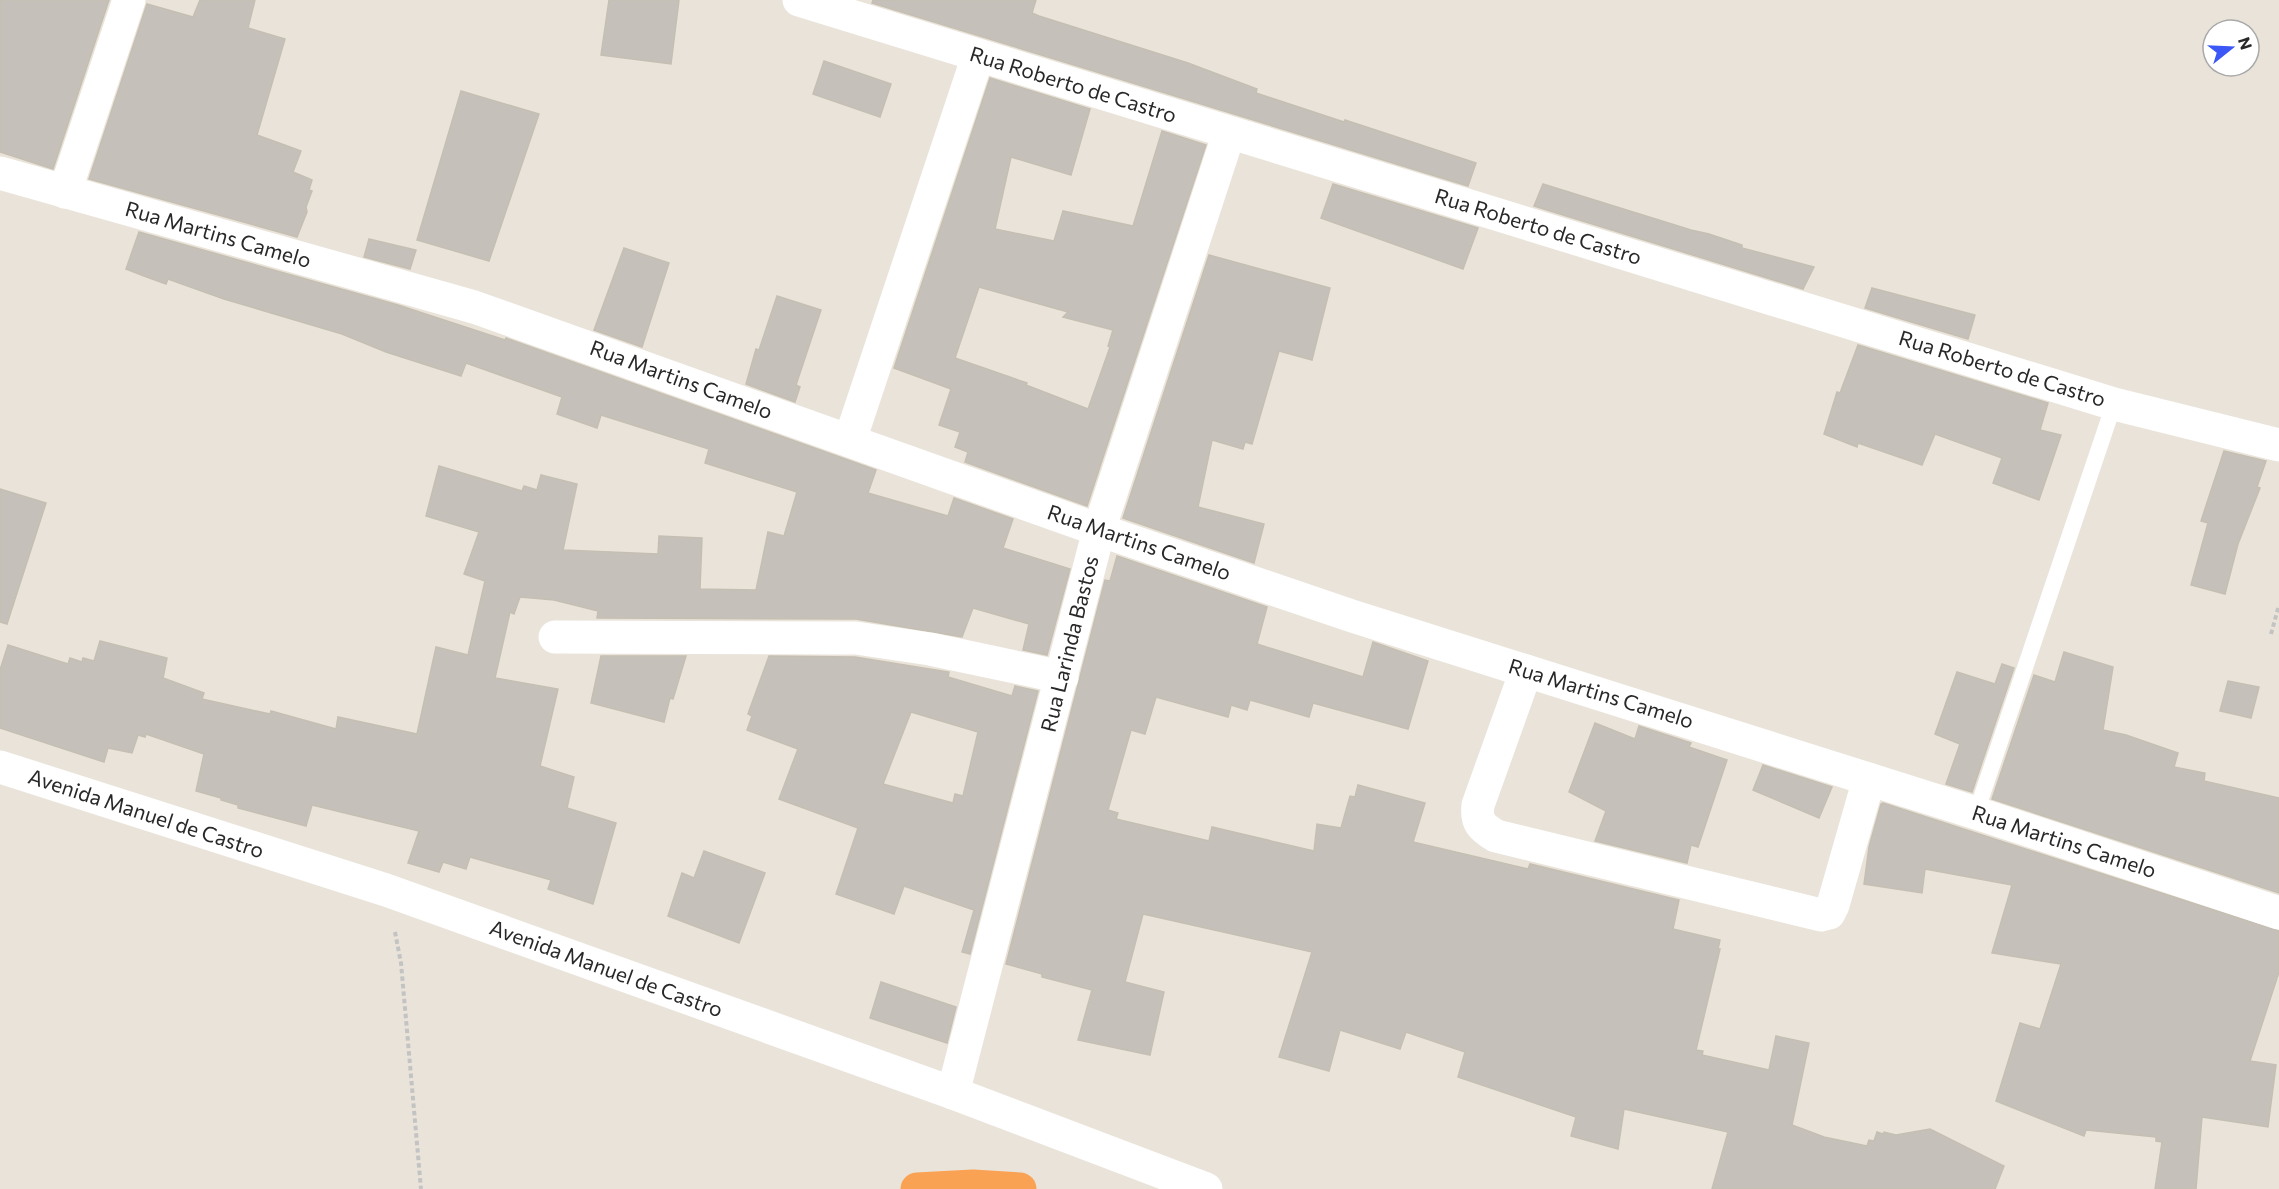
<svg xmlns="http://www.w3.org/2000/svg" width="2279" height="1189" font-family="Commissioner,sans-serif">
<style>
.building{fill:#c5c0b9;stroke:#c5bfb3;stroke-width:1.5;fill-rule:evenodd}
.lines{fill:none;stroke-linecap:round;stroke-linejoin:round}
.path{stroke:#c3c3c3;stroke-width:4;stroke-dasharray:4.5 3;stroke-linecap:butt}
.lane{stroke:#fff;stroke-width:16}
.street{stroke:#fff;stroke-width:33}
.secondary{stroke:#fff;stroke-width:33}
.highway{stroke:#faa254;stroke-width:33}
.labels{text-anchor:middle;stroke-width:4.5;stroke-linejoin:round;paint-order:stroke}
.street-label{font-size:21px;fill:#282828;stroke:#fff}
</style>
<rect width="100%" height="100%" fill="#eae3d9"/>
<g class="building">
<polygon points="0,0 109,0 53,169 0,152"/>
<polygon points="200,0 255,0 248,28 285,39 257,135 301,151 293,172 312,180 309,190 312,191 306,207 307,212 297,237 89,179 147,4 193,17"/>
<polygon points="609,0 679,0 671,64 601,55"/>
<polygon points="873,0 1036,0 1032,13 1039,16 1188,63 1257,89 1256,93 1344,122 1345,120 1476,163 1468,186 872,3"/>
<polygon points="824,61 891,84 880,117 813,94"/>
<path d="M990 78 1090 109 1071 175 1011 157 995 229 1054 241 1063 211 1133 226 1162 131 1206 145 1087 506 965 462 968 452 955 447 960 432 939 425 951 389 894 368ZM979 287 1068 312 1063 317 1113 330 1108 346 1110 347 1088 409 1026 385 1027 383 955 358Z"/>
<polygon points="461,91 539,114 489,261 417,240"/>
<polygon points="1333,184 1478,228 1463,269 1321,218"/>
<polygon points="1543,184 1691,230 1709,234 1742,245 1742,248 1814,267 1803,289 1534,206"/>
<polygon points="139,232 398,305 505,340 506,338 876,470 868,493 948,516 954,498 1013,519 1003,548 1070,569 1047,655 1023,650 1029,624 973,608 962,637 856,619 597,618 598,611 554,600 520,597 514,614 510,612 495,678 558,689 540,766 574,777 567,808 616,823 593,904 548,889 551,880 470,857 466,869 443,862 439,872 408,863 419,831 312,805 306,826 238,808 238,805 221,800 221,798 196,791 204,754 146,734 145,737 138,735 132,753 108,748 104,762 0,728 0,670 8,645 68,664 70,658 82,662 83,658 94,661 100,641 167,658 163,678 204,693 202,699 270,714 271,711 336,729 338,717 417,734 436,647 468,655 485,581 464,574 479,532 426,516 439,466 522,491 524,486 537,490 541,475 577,484 563,550 658,554 659,536 702,538 700,589 756,590 768,532 784,536 797,492 705,463 709,449 601,415 597,428 557,414 562,397 466,363 461,376 386,352 342,334 224,299 168,279 166,284 144,276 126,269"/>
<polygon points="369,239 416,250 410,269 364,257"/>
<polygon points="624,248 669,263 642,347 594,330"/>
<polygon points="1209,255 1330,288 1312,360 1279,351 1252,444 1245,442 1243,449 1212,440 1198,507 1264,524 1254,563 1123,518"/>
<polygon points="1872,288 1975,315 1968,339 1865,308"/>
<polygon points="777,296 821,310 796,385 800,387 795,402 746,384 756,349 759,350"/>
<polygon points="1858,345 2048,403 2040,430 2061,435 2039,500 1993,483 2002,458 1935,434 1922,465 1858,443 1857,447 1824,434 1837,392 1840,393"/>
<polygon points="2224,451 2266,461 2257,487 2260,488 2238,544 2225,594 2191,585 2208,523 2201,521"/>
<polygon points="0,489 46,503 7,624 0,622"/>
<polygon points="1117,556 1267,607 1257,644 1363,677 1373,642 1428,661 1408,729 1313,703 1309,717 1250,700 1247,710 1231,705 1228,717 1156,697 1145,734 1131,730 1108,810 1118,813 1116,819 1209,841 1212,827 1314,851 1317,824 1341,828 1350,796 1355,797 1358,785 1425,803 1413,842 1528,869 1530,864 1679,900 1673,929 1720,940 1718,949 1720,949 1696,1050 1703,1051 1702,1055 1769,1070 1776,1036 1809,1043 1792,1125 1824,1137 1867,1146 1869,1140 1874,1141 1877,1132 1883,1134 1884,1132 1896,1135 1930,1129 2004,1166 1995,1189 1712,1189 1728,1132 1624,1109 1618,1149 1571,1136 1576,1117 1458,1077 1465,1052 1406,1032 1400,1049 1340,1030 1329,1071 1279,1057 1312,952 1143,914 1125,982 1164,992 1150,1055 1078,1040 1092,990 1042,977 1042,974 1006,964 1105,580 1110,581"/>
<polygon points="2064,652 2113,667 2103,730 2126,735 2178,753 2174,767 2205,773 2204,781 2279,798 2279,893 1992,799 2034,675 2055,682"/>
<polygon points="601,656 686,656 673,699 670,698 664,722 591,703"/>
<path d="M769 656 855 657 949 672 948 677 1012 696 1015 686 1038 691 970 954 962 952 974 910 904 886 894 914 836 894 858 828 779 799 798 749 747 730 752 716 748 714ZM911 712 978 732 963 796 955 794 953 803 883 784Z"/>
<polygon points="2002,664 2014,668 1972,792 1946,784 1960,744 1935,734 1957,672 1995,684"/>
<polygon points="2228,681 2259,687 2251,718 2220,711"/>
<polygon points="1595,723 1635,739 1639,726 1691,743 1689,747 1727,760 1698,847 1691,845 1687,863 1595,841 1606,811 1569,792"/>
<polygon points="1763,765 1832,787 1819,818 1753,790"/>
<polygon points="1883,803 2279,931 2279,972 2250,1061 2276,1065 2268,1127 2202,1117 2196,1189 2155,1189 2162,1142 2156,1141 2156,1137 2086,1130 2084,1136 1996,1101 2020,1023 2040,1029 2061,964 1992,953 2012,885 1925,869 1922,893 1864,884 1869,847 1881,804"/>
<polygon points="704,851 765,873 739,943 668,916 682,873 694,878"/>
<polygon points="881,982 956,1007 947,1043 870,1018"/>
</g>
<g class="lines">
<g class="path">
<polyline points="2271,634 2279,605"/>
<polyline points="395,932 401,963 421,1189"/>
</g>
<polyline class="lane" points="1976,813 2114,404"/>
<g class="street">
<polyline points="799,0 2114,404 2279,445"/>
<polyline points="0,173 474,307 1099,530 1352,616 1976,813 2279,913"/>
<polyline points="65,192 129,0"/>
<polyline points="850,440 978,56"/>
<polyline points="555,637 856,638 930,649 1062,677"/>
<path d="M1526 671 1478 805C1476 822 1481 827 1496 836L1821 915 1829 913 1833 905 1869 779"/>
<polyline points="953,1093 1099,530 1229,133"/>
</g>
<polyline class="secondary" points="0,767 386,890 953,1093 1206,1189"/>
<polyline class="highway" points="917,1189 973,1186 1020,1189"/>
</g>
<g class="labels">
<g class="street-label">
<text transform="translate(1073 85) rotate(17)" y="7">Rua Roberto de Castro</text>
<text transform="translate(1538 227) rotate(17)" y="7">Rua Roberto de Castro</text>
<text transform="translate(218 235) rotate(16)" y="7">Rua Martins Camelo</text>
<text transform="translate(2002 369) rotate(17)" y="7">Rua Roberto de Castro</text>
<text transform="translate(681 380) rotate(20)" y="7">Rua Martins Camelo</text>
<text transform="translate(1139 543) rotate(19)" y="7">Rua Martins Camelo</text>
<text transform="translate(1070 644) rotate(-76)" y="7">Rua Larinda Bastos</text>
<text transform="translate(1601 694) rotate(17)" y="7">Rua Martins Camelo</text>
<text transform="translate(146 814) rotate(18)" y="7">Avenida Manuel de Castro</text>
<text transform="translate(2064 842) rotate(18)" y="7">Rua Martins Camelo</text>
<text transform="translate(606 969) rotate(20)" y="7">Avenida Manuel de Castro</text>
</g>
</g>
<g transform="translate(2231 48) rotate(72)"><circle r="28" fill="#ffffff" stroke="#a9a9a9" stroke-width="1.5"/>
<path d="M0-4.5L10 22L0 15L-10 22Z" fill="#3b57f5"/>
<text y="-9" font-size="16" font-weight="bold" text-anchor="middle" fill="#282828">N</text>
</g>
</svg>
